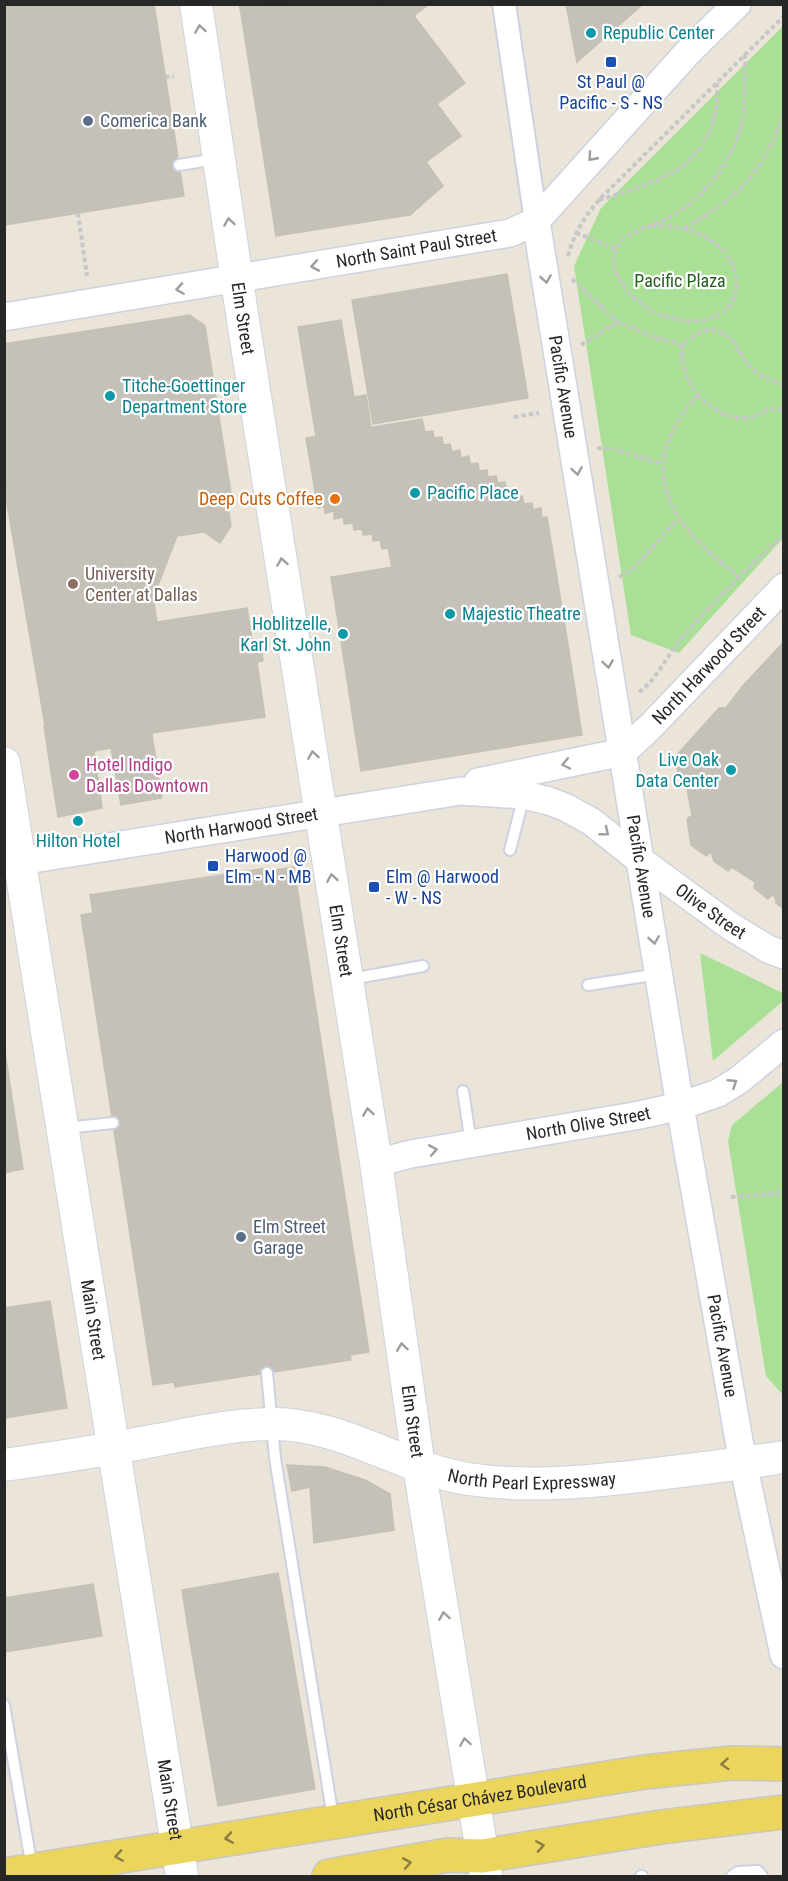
<svg xmlns="http://www.w3.org/2000/svg" width="788" height="1881" font-family="'Roboto Condensed',sans-serif">
<style>
.green{fill:#aae096}
.building{fill:#c5c1b9;stroke:#c5c0b3;stroke-width:1.5}
.lines{fill:none;stroke-linecap:round;stroke-linejoin:round}
.service-casing{stroke:#ced1e0;stroke-width:14}
.minor-casing{stroke:#ced1e0;stroke-width:26}
.tertiary-casing{stroke:#ced1e0;stroke-width:30}
.secondary-casing{stroke:#ced1e0;stroke-width:34}
.primary-casing{stroke:#c7c7c7;stroke-width:36}
.path{stroke:#c7c7c7;stroke-width:4;stroke-dasharray:4.5 3;stroke-linecap:butt}
.service{stroke:#fff;stroke-width:10}
.minor{stroke:#fff;stroke-width:22}
.tertiary{stroke:#fff;stroke-width:27}
.secondary{stroke:#fff;stroke-width:32}
.primary{stroke:#ecd55c;stroke-width:33}
.oneway{stroke:#9e9e9e}
.oneway2{stroke:#8a7e42}
.culture-dot{fill:#0f9aa8;stroke:#fff;stroke-width:2}
.transit-dot{fill:#1a4fb4;stroke:#fff;stroke-width:2}
.service-dot{fill:#5c6f8a;stroke:#fff;stroke-width:2}
.food-dot{fill:#e8710a;stroke:#fff;stroke-width:2}
.education-dot{fill:#8d6e63;stroke:#fff;stroke-width:2}
.hotel-dot{fill:#d1479c;stroke:#fff;stroke-width:2}
.labels{text-anchor:middle;stroke-width:4.5;stroke-linejoin:round;paint-order:stroke}
.culture-label{font-size:18px;fill:#0d838f;stroke:#fff;text-anchor:start}
.transit-label{font-size:18px;fill:#164399;stroke:#fff;text-anchor:start}
.service-label{font-size:18px;fill:#4e5e75;stroke:#fff;text-anchor:start}
.street-label{font-size:18px;fill:#272727;stroke:#fff}
.park-label{font-size:18px;fill:#24611b;stroke:#fff}
.food-label{font-size:18px;fill:#c56008;stroke:#fff;text-anchor:end}
.education-label{font-size:18px;fill:#785e54;stroke:#fff;text-anchor:start}
.hotel-label{font-size:18px;fill:#b23c85;stroke:#fff;text-anchor:start}
</style>
<rect width="100%" height="100%" fill="#eae4d9"/>
<g class="green">
<polygon points="783,26 783,538 679,653 631,635 574,266 601,208"/>
<polygon points="700,953 783,993 783,1001 713,1061"/>
<polygon points="783,1082 783,1395 766,1376 728,1141 732,1125"/>
</g>
<g class="building">
<polygon points="4,4 154,4 184,196 4,225"/>
<polygon points="239,4 295,4 241,13"/>
<polygon points="295,4 376,4 410,215 276,236 241,13"/>
<polygon points="376,4 429,4 414,16 465,83 437,104 461,136 426,162 443,186 410,215"/>
<polygon points="566,4 643,4 577,62"/>
<polygon points="507,274 528,398 373,424 352,300"/>
<polygon points="190,315 205,326 224,449 4,486 4,344"/>
<polygon points="341,320 354,397 366,395 371,427 316,436 298,327"/>
<polygon points="422,419 425,432 433,431 434,438 442,437 443,445 450,444 452,452 460,450 461,458 469,456 470,464 478,463 479,471 487,470 488,477 496,476 498,483 505,482 507,490 514,489 516,497 522,496 524,504 532,503 533,510 541,508 542,518 547,517 551,541 392,567 388,548 382,549 380,540 373,541 372,534 363,535 362,529 354,530 353,523 344,524 343,517 334,519 334,511 325,513 324,506 318,508 306,438"/>
<polygon points="224,449 233,506 116,525 107,469"/>
<polygon points="107,469 131,626 148,710 45,725 4,486"/>
<polygon points="228,506 231,526 220,543 204,532 177,536 153,598 157,622 131,626 116,525"/>
<polygon points="551,541 569,651 348,686 331,577"/>
<polygon points="247,608 253,646 261,645 263,661 257,662 265,717 152,733 131,626"/>
<polygon points="784,642 784,909 776,903 775,897 772,895 768,899 754,888 755,882 732,867 728,871 714,861 711,852 706,856 691,845 687,819 692,815 686,783 680,782 675,757 719,708 726,708 741,688"/>
<polygon points="784,642 784,748 741,688"/>
<polygon points="569,651 582,735 361,771 348,686"/>
<polygon points="148,710 162,798 121,805 111,748 94,751 102,808 58,817 44,726"/>
<polygon points="784,752 784,780 770,762"/>
<polygon points="784,808 784,873 750,834"/>
<polygon points="294,867 369,1352 350,1355 351,1360 175,1387 174,1382 153,1385 81,915 93,913 90,895 267,868 268,871"/>
<polygon points="4,1046 23,1169 4,1173"/>
<polygon points="50,1301 67,1408 4,1418 4,1308"/>
<polygon points="287,1465 325,1467 365,1480 390,1494 394,1530 314,1543 310,1487 292,1491"/>
<polygon points="278,1573 287,1624 190,1641 182,1590"/>
<polygon points="93,1584 102,1636 4,1652 4,1598"/>
<polygon points="287,1624 315,1789 218,1806 190,1641"/>
</g>
<g class="lines">
<defs>
<g id="service">
<polyline points="179,165 216,159"/>
<polyline points="510,850 524,795"/>
<polyline points="351,979 423,966"/>
<polyline points="588,985 659,974"/>
<polyline points="463,1091 471,1143"/>
<polyline points="65,1128 113,1123"/>
<polyline points="267,1373 275,1458 333,1818"/>
<polyline points="4,1705 32,1868"/>
<polyline points="641,1876 642,1876"/>
<polyline points="732,1876 738,1872 758,1871 762,1876"/>
</g>
<polyline id="minor" points="504,4 536,221"/>
<g id="tertiary">
<path id="s1" d="M536 221 680 1106 743 1463 784 1655"/>
<path id="s2" d="M4 317 510 233 536 221 689 51 737 4"/>
<path id="s3" d="M478 782 623 752 650 727 784 587"/>
<path id="s4" d="M20 861 461 791 524 795 549 801 567 808 592 822 641 861 730 926 768 949 784 955"/>
<path id="s5" d="M376 1163 411 1154 640 1115 680 1106 718 1093 739 1080 784 1043"/>
</g>
<g id="secondary">
<path id="s6" d="M196 4 242 314 376 1163 419 1467 486 1876"/>
<path id="s7" d="M4 763 182 1876"/>
<path id="s8" d="M4 1465C55 1458 106 1450 157 1440 195 1433 234 1424 273 1424 343 1424 400 1468 468 1479 522 1487 576 1483 631 1477 682 1471 733 1465 784 1457"/>
</g>
<g id="primary">
<path id="s9" d="M4 1875 645 1772 732 1763 784 1764"/>
<polyline points="329,1876 448,1855 482,1856 661,1827 784,1812"/>
</g>
</defs>
<use href="#service" class="service-casing"/>
<use href="#minor" class="minor-casing"/>
<use href="#tertiary" class="tertiary-casing"/>
<use href="#secondary" class="secondary-casing"/>
<use href="#primary" class="primary-casing"/>
<g class="path">
<polyline points="165,77 174,76"/>
<path d="M599 200C664 180 720 165 717 83"/>
<polyline points="78,213 87,276"/>
<path d="M652 226C762 222 763 347 664 316 639 308 600 273 619 245 630 228 650 228 666 219 703 199 733 163 742 122 746 100 745 76 745 54"/>
<path d="M684 228C738 199 765 170 784 112"/>
<polyline points="576,233 617,249"/>
<path d="M568 256C574 234 584 217 599 200L784 16"/>
<path d="M572 279 618 322 654 337 683 345C698 328 719 323 734 343 741 352 745 363 754 370 763 377 773 381 784 385"/>
<polyline points="581,345 618,322"/>
<path d="M683 345C676 379 710 419 745 418 761 418 768 403 784 411"/>
<path d="M698 395C631 468 670 527 739 576"/>
<polyline points="514,417 539,413"/>
<polyline points="597,448 614,449 663,464"/>
<polyline points="619,577 635,567 678,519"/>
<path d="M639 692C658 678 667 655 682 638 713 601 749 567 784 534"/>
<polyline points="731,1197 784,1193"/>
</g>
<use href="#service" class="service"/>
<use href="#minor" class="minor"/>
<use href="#tertiary" class="tertiary"/>
<use href="#secondary" class="secondary"/>
<use href="#primary" class="primary"/>
</g>
<defs><path id="oneway-chevron" d="M-2-3.5L2.5 0L-2 3.5" fill="none" stroke-width="1.6" stroke-linecap="round" stroke-linejoin="round" transform="scale(1.5)"/></defs>
<g class="oneway">
<use href="#oneway-chevron" transform="translate(200 29) rotate(-99)"/>
<use href="#oneway-chevron" transform="translate(592 157) rotate(132)"/>
<use href="#oneway-chevron" transform="translate(229 222) rotate(-99)"/>
<use href="#oneway-chevron" transform="translate(315 266) rotate(170)"/>
<use href="#oneway-chevron" transform="translate(546 279) rotate(81)"/>
<use href="#oneway-chevron" transform="translate(180 289) rotate(171)"/>
<use href="#oneway-chevron" transform="translate(577 471) rotate(81)"/>
<use href="#oneway-chevron" transform="translate(282 562) rotate(-99)"/>
<use href="#oneway-chevron" transform="translate(608 664) rotate(81)"/>
<use href="#oneway-chevron" transform="translate(313 755) rotate(-99)"/>
<use href="#oneway-chevron" transform="translate(566 764) rotate(168)"/>
<use href="#oneway-chevron" transform="translate(605 832) rotate(39)"/>
<use href="#oneway-chevron" transform="translate(332 878) rotate(-99)"/>
<use href="#oneway-chevron" transform="translate(654 940) rotate(81)"/>
<use href="#oneway-chevron" transform="translate(733 1083) rotate(-33)"/>
<use href="#oneway-chevron" transform="translate(368 1112) rotate(-99)"/>
<use href="#oneway-chevron" transform="translate(433 1150) rotate(-10)"/>
<use href="#oneway-chevron" transform="translate(402 1347) rotate(-98)"/>
<use href="#oneway-chevron" transform="translate(444 1616) rotate(-99)"/>
<use href="#oneway-chevron" transform="translate(465 1742) rotate(-99)"/>
</g>
<g class="oneway2">
<use href="#oneway-chevron" transform="translate(725 1764) rotate(176)"/>
<use href="#oneway-chevron" transform="translate(229 1838) rotate(171)"/>
<use href="#oneway-chevron" transform="translate(540 1846) rotate(-9)"/>
<use href="#oneway-chevron" transform="translate(119 1856) rotate(171)"/>
<use href="#oneway-chevron" transform="translate(407 1863) rotate(-10)"/>
</g>
<g class="culture-dot">
<circle cx="591" cy="33" r="6"/>
<circle cx="110" cy="396" r="6"/>
<circle cx="415" cy="493" r="6"/>
<circle cx="450" cy="614" r="6"/>
<circle cx="343" cy="634" r="6"/>
<circle cx="731" cy="770" r="6"/>
<circle cx="78" cy="821" r="6"/>
</g>
<g class="transit-dot">
<rect x="605" y="56" width="12" height="12" rx="3"/>
<rect x="207" y="860" width="12" height="12" rx="3"/>
<rect x="368" y="881" width="12" height="12" rx="3"/>
</g>
<g class="service-dot">
<circle cx="88" cy="121" r="6"/>
<circle cx="241" cy="1237" r="6"/>
</g>
<circle class="food-dot" cx="335" cy="499" r="6"/>
<circle class="education-dot" cx="73" cy="584" r="6"/>
<circle class="hotel-dot" cx="74" cy="775" r="6"/>
<g class="labels">
<g class="culture-label">
<text x="603" y="39">Republic Center</text>
<text x="122" y="392">Titche-Goettinger<tspan x="122" dy="21">Department Store</tspan></text>
<text x="427" y="499">Pacific Place</text>
<text x="462" y="620">Majestic Theatre</text>
<text x="331" y="630" text-anchor="end">Hoblitzelle,<tspan x="331" dy="21">Karl St. John</tspan></text>
<text x="719" y="766" text-anchor="end">Live Oak<tspan x="719" dy="21">Data Center</tspan></text>
<text x="78" y="847" text-anchor="middle">Hilton Hotel</text>
</g>
<g class="transit-label">
<text x="611" y="88" text-anchor="middle">St Paul @<tspan x="611" dy="21">Pacific - S - NS</tspan></text>
<text x="225" y="862">Harwood @<tspan x="225" dy="21">Elm - N - MB</tspan></text>
<text x="386" y="883">Elm @ Harwood<tspan x="386" dy="21">- W - NS</tspan></text>
</g>
<g class="service-label">
<text x="100" y="127">Comerica Bank</text>
<text x="253" y="1233">Elm Street<tspan x="253" dy="21">Garage</tspan></text>
</g>
<g class="street-label">
<text dy="6" stroke="none"><textPath href="#s2" startOffset="418">North Saint Paul Street</textPath></text>
<text dy="6" stroke="none"><textPath href="#s6" startOffset="318">Elm Street</textPath></text>
<text dy="6" stroke="none"><textPath href="#s1" startOffset="168">Pacific Avenue</textPath></text>
<text dy="6" stroke="none"><textPath href="#s3" startOffset="270">North Harwood Street</textPath></text>
<text dy="6" stroke="none"><textPath href="#s4" startOffset="224">North Harwood Street</textPath></text>
<text dy="6" stroke="none"><textPath href="#s1" startOffset="654">Pacific Avenue</textPath></text>
<text dy="6" stroke="none"><textPath href="#s4" startOffset="732">Olive Street</textPath></text>
<text dy="6" stroke="none"><textPath href="#s6" startOffset="948">Elm Street</textPath></text>
<text dy="6" stroke="none"><textPath href="#s5" startOffset="216">North Olive Street</textPath></text>
<text dy="6" stroke="none"><textPath href="#s7" startOffset="564">Main Street</textPath></text>
<text dy="6" stroke="none"><textPath href="#s1" startOffset="1140">Pacific Avenue</textPath></text>
<text dy="6" stroke="none"><textPath href="#s6" startOffset="1434">Elm Street</textPath></text>
<text dy="6" stroke="none"><textPath href="#s8" startOffset="540">North Pearl Expressway</textPath></text>
<text dy="6" stroke="none"><textPath href="#s9" startOffset="482">North César Chávez Boulevard</textPath></text>
<text dy="6" stroke="none"><textPath href="#s7" startOffset="1050">Main Street</textPath></text>
</g>
<g class="park-label">
<text x="680" y="287">Pacific Plaza</text>
</g>
<g class="food-label">
<text x="323" y="505">Deep Cuts Coffee</text>
</g>
<g class="education-label">
<text x="85" y="580">University<tspan x="85" dy="21">Center at Dallas</tspan></text>
</g>
<g class="hotel-label">
<text x="86" y="771">Hotel Indigo<tspan x="86" dy="21">Dallas Downtown</tspan></text>
</g>
</g>
<rect width="788" height="1881" fill="none" stroke="#272727" stroke-width="12"/>
</svg>
